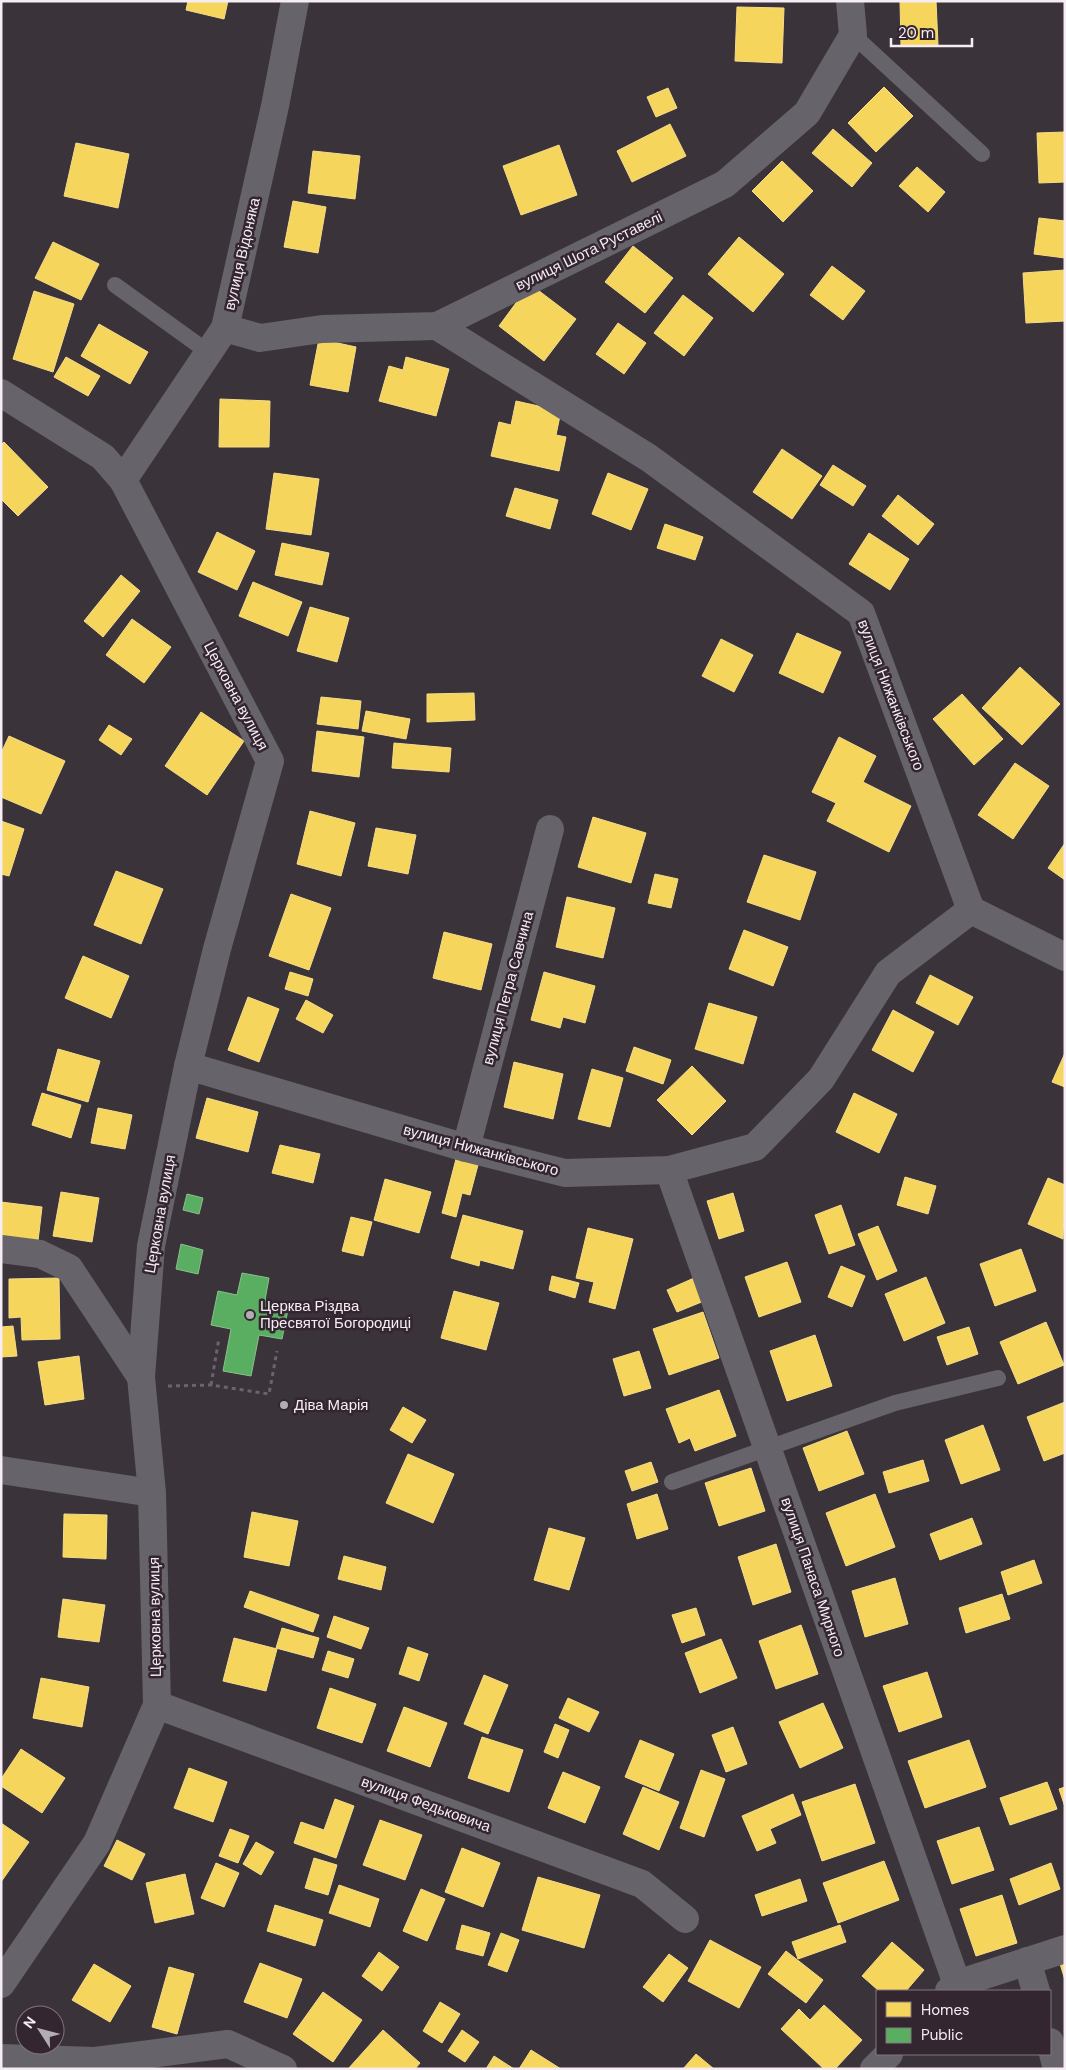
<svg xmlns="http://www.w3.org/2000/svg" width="1066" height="2070" font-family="'DM Sans',sans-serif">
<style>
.homes{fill:#f6d55c;stroke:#f6dc8a}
.public{fill:#5aae61;stroke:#89c18d}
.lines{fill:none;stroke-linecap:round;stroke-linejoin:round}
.path{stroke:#6a656c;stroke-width:3;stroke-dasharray:4 4;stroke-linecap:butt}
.lane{stroke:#67636b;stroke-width:16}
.street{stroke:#67636b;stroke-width:28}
.poi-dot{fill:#b4acb3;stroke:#332631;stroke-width:2}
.labels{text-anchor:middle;stroke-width:5;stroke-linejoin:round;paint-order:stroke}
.street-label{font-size:15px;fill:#f6edf4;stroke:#332631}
.poi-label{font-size:15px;fill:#f6edf4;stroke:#332631;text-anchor:start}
</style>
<rect width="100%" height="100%" fill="#3a3339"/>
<g class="homes">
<polygon points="188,1 228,1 224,19 186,10"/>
<polygon points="900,1 936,1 938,45 901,46"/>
<polygon points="737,7 784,8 782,63 735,61"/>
<polygon points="884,87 913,116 876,152 848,123"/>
<polygon points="668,88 677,108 656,117 647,97"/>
<polygon points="670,124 686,156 632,182 617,151"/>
<polygon points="833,129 872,163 852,187 812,153"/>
<polygon points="1065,132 1065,182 1039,183 1037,133"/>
<polygon points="76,143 129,154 118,208 64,196"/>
<polygon points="559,145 577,195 521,215 503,166"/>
<polygon points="313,151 360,156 355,199 308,193"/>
<polygon points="782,161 813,191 783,222 752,191"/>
<polygon points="917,167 945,192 928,212 899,186"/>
<polygon points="293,201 326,207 318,253 284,247"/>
<polygon points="1039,218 1065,221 1065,258 1034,254"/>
<polygon points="739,237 784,274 753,312 708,274"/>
<polygon points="53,242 99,264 81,300 35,278"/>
<polygon points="633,246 673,278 645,313 605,282"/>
<polygon points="832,266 865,291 843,320 810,295"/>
<polygon points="1065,270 1065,321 1026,323 1023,273"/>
<polygon points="530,284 576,319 544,361 499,326"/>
<polygon points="34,291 74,304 53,372 13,359"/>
<polygon points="683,295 713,318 684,356 654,333"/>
<polygon points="618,323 646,343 624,374 596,354"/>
<polygon points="99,324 148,352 130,384 81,356"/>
<polygon points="319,339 356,347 348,392 310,385"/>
<polygon points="66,357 100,376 88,396 54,377"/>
<polygon points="406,357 449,369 436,416 379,401 389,366 403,370"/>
<polygon points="220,399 270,401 269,447 219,447"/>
<polygon points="516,401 561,411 556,435 566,437 559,471 491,456 499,422 511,425"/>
<polygon points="4,442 48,487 18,516 1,499 1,445"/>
<polygon points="782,449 822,476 792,519 753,492"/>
<polygon points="833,465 866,486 853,506 820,485"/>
<polygon points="274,473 319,479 311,535 266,529"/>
<polygon points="608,473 648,489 631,530 592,514"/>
<polygon points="515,488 558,500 550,529 506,516"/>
<polygon points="898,495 934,524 918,545 882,516"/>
<polygon points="665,524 703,537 695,560 657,548"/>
<polygon points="217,532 255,551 237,590 198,572"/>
<polygon points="869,533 909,559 890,590 849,564"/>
<polygon points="282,543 329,553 322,585 275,575"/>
<polygon points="121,575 140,591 103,637 84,621"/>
<polygon points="253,582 302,602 288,636 239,616"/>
<polygon points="310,607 349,618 337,662 297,651"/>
<polygon points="132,619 171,647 144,683 106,655"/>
<polygon points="797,633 841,652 823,693 779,673"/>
<polygon points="721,639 753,655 734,692 702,676"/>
<polygon points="1020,667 1060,704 1022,745 982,708"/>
<polygon points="474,693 475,720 427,722 427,694"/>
<polygon points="962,694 1003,739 974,765 933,719"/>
<polygon points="321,697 361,701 358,729 317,724"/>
<polygon points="366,711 410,719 406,739 362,731"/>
<polygon points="201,712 244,741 207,795 165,766"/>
<polygon points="109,725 132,739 121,755 99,740"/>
<polygon points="317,731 364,737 359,777 312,771"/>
<polygon points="9,736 65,761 41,814 1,797 1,753"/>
<polygon points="839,737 876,756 863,782 911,806 889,852 827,821 836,803 812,792"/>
<polygon points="394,743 451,748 449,772 392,768"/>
<polygon points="1015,763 1049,786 1013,839 978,815"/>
<polygon points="310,811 355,823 341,876 297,864"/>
<polygon points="593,817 646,833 631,883 578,867"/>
<polygon points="1,821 24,829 9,876 1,874"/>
<polygon points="376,828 416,835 408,874 368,866"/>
<polygon points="1065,843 1065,880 1048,868"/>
<polygon points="764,855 816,872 800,920 747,902"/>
<polygon points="116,871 163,889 141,944 94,925"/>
<polygon points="655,874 678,879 671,908 648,903"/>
<polygon points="291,894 331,908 309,970 269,956"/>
<polygon points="567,897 615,908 603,958 556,947"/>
<polygon points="744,930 788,947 773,986 729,969"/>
<polygon points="444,932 492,944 481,990 433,978"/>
<polygon points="83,956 129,976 111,1018 65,998"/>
<polygon points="290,972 313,979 308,996 285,989"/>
<polygon points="544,972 595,986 585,1023 563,1017 560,1028 531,1020"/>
<polygon points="930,975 973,997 958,1025 916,1003"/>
<polygon points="248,997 279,1009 259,1062 228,1050"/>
<polygon points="306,1000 333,1015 323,1033 296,1019"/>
<polygon points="709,1003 757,1017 743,1064 695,1049"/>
<polygon points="893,1010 934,1032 913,1072 872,1050"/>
<polygon points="634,1047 671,1060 663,1084 626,1071"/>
<polygon points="58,1049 100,1061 88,1102 47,1090"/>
<polygon points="1065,1053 1065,1087 1052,1082"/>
<polygon points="514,1062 563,1074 553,1119 504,1107"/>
<polygon points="692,1066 726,1101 692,1135 657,1100"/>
<polygon points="592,1069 623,1078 610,1127 578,1119"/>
<polygon points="42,1093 81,1105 71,1138 32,1125"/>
<polygon points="854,1093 897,1114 879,1153 836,1132"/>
<polygon points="207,1098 258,1112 248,1152 196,1138"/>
<polygon points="98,1108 132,1115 125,1149 91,1143"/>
<polygon points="280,1145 320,1154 313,1183 272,1173"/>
<polygon points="456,1159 478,1165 470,1195 462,1193 456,1217 442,1213"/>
<polygon points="905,1177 936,1186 928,1214 897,1205"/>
<polygon points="1048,1178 1065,1185 1063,1239 1028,1224"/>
<polygon points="385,1179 431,1192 419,1233 374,1220"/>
<polygon points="61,1192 99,1198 92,1242 53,1236"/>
<polygon points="733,1193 744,1231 719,1239 707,1201"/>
<polygon points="1,1202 42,1207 38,1241 1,1236"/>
<polygon points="841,1205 855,1245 829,1254 815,1215"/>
<polygon points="463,1215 523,1231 513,1269 480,1260 479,1266 451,1258"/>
<polygon points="351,1217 372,1222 363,1256 342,1251"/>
<polygon points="878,1226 897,1271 877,1280 858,1234"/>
<polygon points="588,1228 633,1239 615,1309 589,1302 594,1282 576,1278"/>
<polygon points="1021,1249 1036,1291 995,1306 980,1264"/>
<polygon points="787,1262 801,1302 759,1317 745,1277"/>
<polygon points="841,1266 865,1276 852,1307 828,1297"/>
<polygon points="552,1276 579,1283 575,1298 549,1290"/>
<polygon points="926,1277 945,1323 904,1341 885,1294"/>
<polygon points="59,1278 60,1339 22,1340 21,1317 9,1318 9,1279"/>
<polygon points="694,1278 704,1301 677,1312 667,1290"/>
<polygon points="454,1291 499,1303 486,1350 441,1338"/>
<polygon points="703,1312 719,1358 669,1375 653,1329"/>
<polygon points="1046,1322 1064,1365 1018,1384 1000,1342"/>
<polygon points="13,1326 17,1356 1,1357 1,1327"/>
<polygon points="969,1327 978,1354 947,1365 937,1337"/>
<polygon points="815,1335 832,1386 787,1401 770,1351"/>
<polygon points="639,1351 651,1388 624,1396 613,1359"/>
<polygon points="79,1356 84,1399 45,1405 38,1362"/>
<polygon points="719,1390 736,1436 695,1451 690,1438 679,1443 666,1409"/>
<polygon points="1065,1402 1065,1453 1044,1461 1027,1417"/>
<polygon points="403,1407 426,1420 412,1443 390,1430"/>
<polygon points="983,1425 1000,1470 961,1484 945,1440"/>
<polygon points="847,1431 864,1474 819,1491 803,1448"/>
<polygon points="408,1454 454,1474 433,1523 386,1503"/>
<polygon points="923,1460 929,1481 889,1493 883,1472"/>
<polygon points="651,1462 658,1482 632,1491 625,1471"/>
<polygon points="751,1468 765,1511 719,1526 705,1483"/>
<polygon points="657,1494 668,1529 637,1539 627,1504"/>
<polygon points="875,1494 895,1547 846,1566 826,1513"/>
<polygon points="252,1512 298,1521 289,1566 244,1557"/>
<polygon points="64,1514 107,1515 106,1559 63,1557"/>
<polygon points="972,1518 982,1544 940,1560 930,1534"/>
<polygon points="549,1528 585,1538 569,1590 534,1580"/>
<polygon points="776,1544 791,1592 753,1605 738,1557"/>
<polygon points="344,1556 386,1567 381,1590 338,1579"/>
<polygon points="1034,1560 1042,1583 1008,1595 1001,1572"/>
<polygon points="895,1578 908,1624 865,1637 852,1591"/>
<polygon points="250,1591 319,1615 313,1632 244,1607"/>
<polygon points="1002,1594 1010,1619 966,1633 959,1608"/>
<polygon points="63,1599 105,1605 99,1642 58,1637"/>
<polygon points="696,1608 705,1635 682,1643 672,1615"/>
<polygon points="334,1616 369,1628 361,1649 327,1637"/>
<polygon points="801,1625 818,1674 776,1689 759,1641"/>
<polygon points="282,1628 319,1638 313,1658 276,1648"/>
<polygon points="234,1638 277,1649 266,1691 223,1681"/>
<polygon points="721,1639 737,1678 700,1693 685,1653"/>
<polygon points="408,1647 428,1654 419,1681 399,1674"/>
<polygon points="328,1651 354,1659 348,1678 322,1670"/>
<polygon points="927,1672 942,1717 899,1732 883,1686"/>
<polygon points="484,1675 508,1685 488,1734 464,1724"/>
<polygon points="41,1678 89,1687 82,1727 33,1718"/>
<polygon points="330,1688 376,1704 362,1743 317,1728"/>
<polygon points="568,1698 599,1712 589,1732 559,1718"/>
<polygon points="823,1703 843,1748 800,1768 779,1722"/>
<polygon points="404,1707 447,1723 430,1767 387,1751"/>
<polygon points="555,1724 569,1730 558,1758 544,1752"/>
<polygon points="733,1727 747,1764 726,1772 712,1735"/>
<polygon points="482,1737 523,1750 509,1792 468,1778"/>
<polygon points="640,1740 674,1754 659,1791 625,1777"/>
<polygon points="969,1740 986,1787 925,1808 908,1761"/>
<polygon points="21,1749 65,1778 42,1813 1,1786 1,1779"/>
<polygon points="189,1768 227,1782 213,1822 174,1808"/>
<polygon points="701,1770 725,1779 704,1837 680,1828"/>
<polygon points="563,1772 600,1787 585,1823 548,1808"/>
<polygon points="1047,1782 1057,1809 1010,1825 1000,1798"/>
<polygon points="855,1784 875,1843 822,1861 802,1802"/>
<polygon points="643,1787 679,1802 659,1850 623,1834"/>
<polygon points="1065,1787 1065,1807 1059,1789"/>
<polygon points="793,1794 801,1815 770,1829 776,1843 757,1851 742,1816"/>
<polygon points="335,1799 354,1806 336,1858 294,1843 301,1822 324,1830"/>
<polygon points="380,1820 422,1835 405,1880 363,1865"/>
<polygon points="1,1823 29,1842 1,1882"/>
<polygon points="979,1827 994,1870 952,1884 937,1841"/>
<polygon points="230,1829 249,1836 238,1863 219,1856"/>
<polygon points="117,1840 145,1854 132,1880 104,1866"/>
<polygon points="256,1842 274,1852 261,1875 243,1864"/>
<polygon points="462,1848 500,1863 483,1907 445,1892"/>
<polygon points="314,1858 337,1865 328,1895 305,1888"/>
<polygon points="884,1861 899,1900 838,1923 823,1883"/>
<polygon points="216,1863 239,1873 224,1907 201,1898"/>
<polygon points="1051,1863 1060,1889 1019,1905 1010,1879"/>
<polygon points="185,1874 194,1914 155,1923 146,1883"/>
<polygon points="538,1877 600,1895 584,1948 522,1930"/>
<polygon points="800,1879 807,1901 762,1916 755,1895"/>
<polygon points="339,1885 379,1899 370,1927 329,1913"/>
<polygon points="421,1889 445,1899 427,1941 403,1931"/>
<polygon points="1002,1895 1017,1943 976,1956 960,1909"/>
<polygon points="275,1905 323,1920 315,1946 267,1931"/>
<polygon points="462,1925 490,1933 483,1956 456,1949"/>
<polygon points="840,1925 846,1942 798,1959 792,1942"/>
<polygon points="501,1933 519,1940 507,1972 488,1965"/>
<polygon points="710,1940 761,1967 739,2008 688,1981"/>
<polygon points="892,1942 924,1970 906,1991 879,1991 862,1976"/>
<polygon points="786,1951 823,1980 806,2003 768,1974"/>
<polygon points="379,1952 399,1967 382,1991 362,1976"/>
<polygon points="1065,1952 1065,1980 1057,1954"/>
<polygon points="669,1954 688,1968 663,2002 643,1987"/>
<polygon points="260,1963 302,1979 287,2018 244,2002"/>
<polygon points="94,1964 131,1986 110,2022 72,2000"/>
<polygon points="169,1967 194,1974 177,2034 152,2027"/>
<polygon points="323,1992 362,2020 333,2062 293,2034"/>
<polygon points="440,2002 460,2014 442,2043 423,2031"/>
<polygon points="824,2005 862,2040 835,2069 824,2069 781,2029 799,2009 810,2020"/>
<polygon points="383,2030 420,2063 415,2069 348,2069"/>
<polygon points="462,2030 479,2042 465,2062 448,2051"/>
<polygon points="531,2050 561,2069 519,2069"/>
<polygon points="696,2054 714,2069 683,2069"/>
<polygon points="494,2056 514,2069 486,2069"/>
</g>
<g class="public">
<polygon points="187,1194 203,1198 199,1214 183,1210"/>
<polygon points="181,1244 203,1250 198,1274 176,1269"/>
<polygon points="242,1273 269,1278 265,1300 289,1305 282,1339 259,1335 251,1376 223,1371 231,1329 211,1325 218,1291 237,1295"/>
</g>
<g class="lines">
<g class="path">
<polyline points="211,1385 219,1338"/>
<polyline points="168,1386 211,1385 269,1394 277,1351"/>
</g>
<g class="lane">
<polyline points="853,35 982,154"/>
<polyline points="115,285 208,352"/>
<polyline points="672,1482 895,1403 998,1378"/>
</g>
<g class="street">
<polyline points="437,326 649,458 861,613 971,910 1065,957"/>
<polyline points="225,328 260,338 322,329 437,326 725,184 807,113 853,35 850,1"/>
<polyline points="1,393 103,457 123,480 270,761 217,949 188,1066 151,1246 141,1377 152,1493 157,1705 97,1843 1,1984"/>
<polyline points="123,480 225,328 275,106 295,1"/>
<polyline points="188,1066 466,1148 565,1173 669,1170 755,1147 821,1079 888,973 971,910"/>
<polyline points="466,1148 550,829"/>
<polyline points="669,1170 957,1984"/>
<polyline points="1,1249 40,1254 69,1268 141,1377"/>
<polyline points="1,1470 152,1493"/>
<polyline points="157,1705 642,1884 685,1919"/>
<polyline points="1027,1961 1036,1991"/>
<polyline points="949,1991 957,1984 1065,1949"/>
<polyline points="1050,2042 1057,2069"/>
<polyline points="1,2058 95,2061 228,2044 283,2069"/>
<polyline points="874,2069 889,2054"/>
</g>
</g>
<g class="poi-dot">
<circle cx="250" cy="1315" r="5"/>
<circle cx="284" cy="1405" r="5"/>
</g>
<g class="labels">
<g class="street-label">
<text transform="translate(589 251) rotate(-26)" y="5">вулиця Шота Руставелі</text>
<text transform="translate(242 254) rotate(-77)" y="5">вулиця Відоняка</text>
<text transform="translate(891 695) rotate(69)" y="5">вулиця Нижанківського</text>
<text transform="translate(236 696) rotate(62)" y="5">Церковна вулиця</text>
<text transform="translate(508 988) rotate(-75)" y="5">вулиця Петра Савчина</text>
<text transform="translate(481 1150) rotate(15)" y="5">вулиця Нижанківського</text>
<text transform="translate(160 1214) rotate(-80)" y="5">Церковна вулиця</text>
<text transform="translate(813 1577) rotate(71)" y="5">вулиця Панаса Мирного</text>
<text transform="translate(155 1617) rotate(-91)" y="5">Церковна вулиця</text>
<text transform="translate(426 1804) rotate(20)" y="5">вулиця Федьковича</text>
</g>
<g class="poi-label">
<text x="260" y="1311">Церква Різдва<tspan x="260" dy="17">Пресвятої Богородиці</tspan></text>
<text x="294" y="1410">Діва Марія</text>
</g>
</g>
<rect width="1066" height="2070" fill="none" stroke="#f6edf4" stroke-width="5"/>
<rect x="876" y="1990" width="175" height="65" fill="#332631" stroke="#81767f"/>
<rect x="886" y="2002" width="25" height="15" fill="#f6d55c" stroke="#81767f"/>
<text x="921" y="2015" font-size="15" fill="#f6edf4">Homes</text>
<rect x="886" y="2028" width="25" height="15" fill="#5aae61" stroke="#81767f"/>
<text x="921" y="2040" font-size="15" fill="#f6edf4">Public</text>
<g transform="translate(40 2030) rotate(306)"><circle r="24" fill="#332631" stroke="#81767f"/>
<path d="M0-4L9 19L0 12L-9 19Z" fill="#b4acb3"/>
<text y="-8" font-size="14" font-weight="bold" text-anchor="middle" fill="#f6edf4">N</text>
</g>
<path d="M891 38v8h81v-8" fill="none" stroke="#f6edf4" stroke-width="2.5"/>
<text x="898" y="38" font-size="15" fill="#f6edf4" stroke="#332631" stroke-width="4" paint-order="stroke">20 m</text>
</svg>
